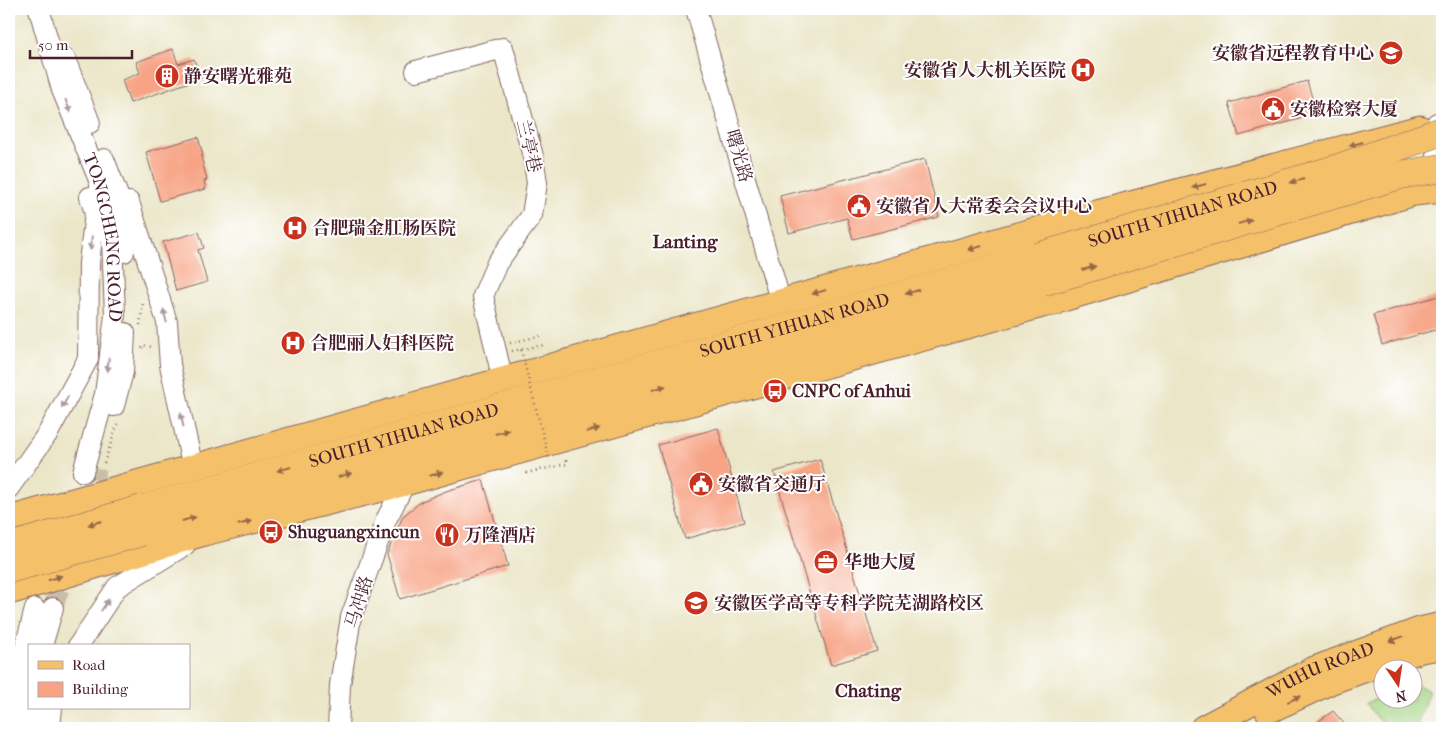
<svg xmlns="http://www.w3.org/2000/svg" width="1451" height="737" font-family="'IM FELL French Canon','Noto Serif SC',serif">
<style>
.green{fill:#a1d280;stroke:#767856}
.building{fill:#f7a384}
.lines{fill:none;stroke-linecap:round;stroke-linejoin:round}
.minor-tunnel{stroke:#cbbea9;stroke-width:20;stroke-dasharray:20 10;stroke-linecap:butt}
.minor-casing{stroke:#826562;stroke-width:22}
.major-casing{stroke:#826562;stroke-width:27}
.highway-casing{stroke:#826562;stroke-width:29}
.path{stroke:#826562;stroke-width:2.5;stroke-dasharray:1 4;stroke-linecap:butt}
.minor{stroke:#fff;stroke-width:20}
.major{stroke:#f4c16a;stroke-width:25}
.highway{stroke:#f4c16a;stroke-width:28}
.highway-bridge-casing{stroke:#826562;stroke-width:29;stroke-linecap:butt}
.path-bridge{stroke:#826562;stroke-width:2.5;stroke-dasharray:1 4;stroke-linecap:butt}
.highway-bridge{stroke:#f4c16a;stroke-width:28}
.oneway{fill:#ae9aa0}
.oneway2{fill:#966847}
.labels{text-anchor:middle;stroke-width:4;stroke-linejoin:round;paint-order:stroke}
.poi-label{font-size:18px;font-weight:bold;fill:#4a1f2b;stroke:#fff;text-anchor:start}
.street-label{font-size:18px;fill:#4a1f2b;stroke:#fff}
.neighbourhood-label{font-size:19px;font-weight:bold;fill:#4a1f2b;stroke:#fff}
</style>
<rect width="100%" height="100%" fill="#fff"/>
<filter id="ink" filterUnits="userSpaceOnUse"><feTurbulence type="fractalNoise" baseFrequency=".02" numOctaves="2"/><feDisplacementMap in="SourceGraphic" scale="10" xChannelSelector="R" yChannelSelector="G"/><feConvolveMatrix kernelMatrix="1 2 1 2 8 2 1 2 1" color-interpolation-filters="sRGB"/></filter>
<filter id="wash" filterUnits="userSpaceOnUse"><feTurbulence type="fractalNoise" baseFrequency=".0096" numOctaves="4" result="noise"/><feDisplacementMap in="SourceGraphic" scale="20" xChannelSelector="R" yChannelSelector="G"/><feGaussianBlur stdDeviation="1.12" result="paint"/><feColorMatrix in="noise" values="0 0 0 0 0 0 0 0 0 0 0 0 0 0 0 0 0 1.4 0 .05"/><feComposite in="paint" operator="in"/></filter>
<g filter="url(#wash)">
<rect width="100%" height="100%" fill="#ebe6c8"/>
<path class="green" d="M1416 684 1429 691 1416 728C1383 728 1385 730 1366 703L1383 696 1384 700H1414V685Z"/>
<g id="blocks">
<g class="building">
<polygon points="173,49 178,64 194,59 201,78 130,103 122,80 140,73 136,62"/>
<polygon points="1307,81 1317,114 1239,136 1229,103"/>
<polygon points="198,137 203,155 201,156 207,180 204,181 206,189 160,201 146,152"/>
<polygon points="925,159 939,217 853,239 847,218 789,233 780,196"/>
<polygon points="199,232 204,248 198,250 207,282 176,291 163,242"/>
<polygon points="1442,295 1442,328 1382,345 1373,315"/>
<polygon points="718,428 744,522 685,539 658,445"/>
<polygon points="820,459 877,651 831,665 774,472"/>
<polygon points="483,480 508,566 400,599 387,554 403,516 422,501 446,491"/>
<polygon points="1333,711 1348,728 1309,728"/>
</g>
</g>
</g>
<g filter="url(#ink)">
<use href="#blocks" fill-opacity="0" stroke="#826562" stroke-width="1"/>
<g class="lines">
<g class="minor-tunnel">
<polyline points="85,508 97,468"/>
<polyline points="53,608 67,565"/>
</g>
<defs>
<g id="minor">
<path id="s1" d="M39 9 62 90 99 180 112 239 115 315 105 394 83 472"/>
<polyline points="696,9 781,303"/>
<polyline points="65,59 90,123"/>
<polyline points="416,71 503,48 533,156 537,183 532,215 497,263 483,296 503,381"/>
<polyline points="1437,123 1433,132 1442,178"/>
<polyline points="104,159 122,206 124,252"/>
<polyline points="129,202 167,322 170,365 193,468"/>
<polyline points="114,406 123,372 125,333"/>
<polyline points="9,488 48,433 88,359 89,263 95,213 90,197"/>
<polyline points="42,646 53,608"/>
<polyline points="78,646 117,587 185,545"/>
<polyline points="35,708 35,728"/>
<polyline points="16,728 21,663 35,609"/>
<polyline points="50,728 52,708"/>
<polyline points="338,728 340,685 351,617 386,520 405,483"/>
</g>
<g id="major">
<polyline points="9,519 1089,215 1420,128"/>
<polyline points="9,592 204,533 405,483 1053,302 1414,193 1442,190"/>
<polyline points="1268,711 1332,681 1421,650 1442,647"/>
<path id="s2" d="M1203 728 1312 670 1420 630 1442 625"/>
</g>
<g id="highway">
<polyline points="1008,255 1089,215"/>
<polyline points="1002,306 1053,302"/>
<path id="s3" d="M142 509 1037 257"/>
<polyline points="142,532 1042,282"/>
</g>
</defs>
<use href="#minor" class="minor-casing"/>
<use href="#major" class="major-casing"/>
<use href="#highway" class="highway-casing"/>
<g class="path">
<polyline points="140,325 143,303"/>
<polyline points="510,343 540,336"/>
<polyline points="142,348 143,345 152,347"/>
<polyline points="512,351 544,345"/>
<polyline points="104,463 118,423"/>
<polyline points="526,473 567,464 565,458"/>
</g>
<use href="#minor" class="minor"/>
<use href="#major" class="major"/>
<use href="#highway" class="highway"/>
<defs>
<g id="highway-bridge">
<path id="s4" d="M1037 257 1336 169 1442 131"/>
<polyline points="1042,282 1400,175 1442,168"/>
<polyline points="9,547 142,509"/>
<polyline points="9,569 142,532"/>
</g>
</defs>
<use href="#highway-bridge" class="highway-bridge-casing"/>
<polyline class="path-bridge" points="521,350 549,459"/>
<use href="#highway-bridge" class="highway-bridge"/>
</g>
<defs><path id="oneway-solid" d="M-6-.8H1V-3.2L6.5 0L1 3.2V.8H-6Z" transform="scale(1.25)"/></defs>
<g class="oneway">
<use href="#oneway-solid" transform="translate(68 106) rotate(68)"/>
<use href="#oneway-solid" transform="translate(91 243) rotate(97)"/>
<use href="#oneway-solid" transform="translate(165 316) rotate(-104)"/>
<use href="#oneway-solid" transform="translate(108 365) rotate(97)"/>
<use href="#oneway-solid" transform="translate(65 402) rotate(118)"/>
<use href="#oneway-solid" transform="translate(182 420) rotate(-102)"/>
<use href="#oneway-solid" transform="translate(105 605) rotate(-56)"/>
</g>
<g class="oneway2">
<use href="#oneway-solid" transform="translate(1356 144) rotate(165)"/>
<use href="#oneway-solid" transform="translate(1297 181) rotate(164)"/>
<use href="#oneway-solid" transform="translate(1199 186) rotate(165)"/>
<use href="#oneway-solid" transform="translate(1245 222) rotate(-16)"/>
<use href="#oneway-solid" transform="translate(975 248) rotate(164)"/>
<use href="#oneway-solid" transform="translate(1089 268) rotate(-16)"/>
<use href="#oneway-solid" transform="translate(819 292) rotate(164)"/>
<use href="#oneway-solid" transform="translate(912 292) rotate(164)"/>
<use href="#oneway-solid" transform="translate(659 388) rotate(-16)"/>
<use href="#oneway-solid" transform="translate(593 430) rotate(-16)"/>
<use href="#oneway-solid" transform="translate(502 432) rotate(-16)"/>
<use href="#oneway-solid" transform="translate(284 469) rotate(164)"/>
<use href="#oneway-solid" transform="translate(436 474) rotate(-16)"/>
<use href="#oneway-solid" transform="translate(345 475) rotate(-16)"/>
<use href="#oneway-solid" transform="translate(189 519) rotate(-16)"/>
<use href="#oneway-solid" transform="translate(95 523) rotate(164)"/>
<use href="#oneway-solid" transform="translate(245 523) rotate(-14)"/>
<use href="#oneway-solid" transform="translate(55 578) rotate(-17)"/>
<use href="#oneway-solid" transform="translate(1396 639) rotate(159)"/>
<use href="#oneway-solid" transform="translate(1294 699) rotate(-25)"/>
</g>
</g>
<defs>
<symbol id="university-disc" viewBox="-11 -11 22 22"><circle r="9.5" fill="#c8321e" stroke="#fff"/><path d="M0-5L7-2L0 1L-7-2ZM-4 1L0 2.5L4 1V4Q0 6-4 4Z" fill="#fff"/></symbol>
<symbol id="hospital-disc" viewBox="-11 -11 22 22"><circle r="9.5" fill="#c8321e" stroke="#fff"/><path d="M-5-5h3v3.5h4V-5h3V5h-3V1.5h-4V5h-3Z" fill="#fff"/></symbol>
<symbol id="building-disc" viewBox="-11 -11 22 22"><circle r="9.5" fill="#c8321e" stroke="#fff"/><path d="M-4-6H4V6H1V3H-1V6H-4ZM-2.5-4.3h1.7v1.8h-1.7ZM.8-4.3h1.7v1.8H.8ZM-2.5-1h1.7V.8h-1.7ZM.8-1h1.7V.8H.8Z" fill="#fff"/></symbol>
<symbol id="civic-disc" viewBox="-11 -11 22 22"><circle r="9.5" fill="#c8321e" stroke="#fff"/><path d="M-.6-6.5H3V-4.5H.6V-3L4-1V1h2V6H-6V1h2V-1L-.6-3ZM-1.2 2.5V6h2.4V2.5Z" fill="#fff"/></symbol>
<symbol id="bus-disc" viewBox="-11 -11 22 22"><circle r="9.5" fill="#c8321e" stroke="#fff"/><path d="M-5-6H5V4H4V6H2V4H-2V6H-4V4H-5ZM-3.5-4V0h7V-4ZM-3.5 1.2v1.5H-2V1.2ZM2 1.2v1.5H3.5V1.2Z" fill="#fff"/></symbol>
<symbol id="restaurant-disc" viewBox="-11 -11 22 22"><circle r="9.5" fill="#c8321e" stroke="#fff"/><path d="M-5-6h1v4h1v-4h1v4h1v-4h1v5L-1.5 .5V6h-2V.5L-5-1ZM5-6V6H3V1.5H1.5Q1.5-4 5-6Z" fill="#fff"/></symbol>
<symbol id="office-disc" viewBox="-11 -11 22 22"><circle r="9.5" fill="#c8321e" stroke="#fff"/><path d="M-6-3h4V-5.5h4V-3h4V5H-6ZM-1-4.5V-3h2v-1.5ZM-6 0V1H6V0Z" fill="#fff"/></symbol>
</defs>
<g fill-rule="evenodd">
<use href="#university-disc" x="1377" y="39" width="28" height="28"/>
<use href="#hospital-disc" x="1069" y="56" width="28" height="28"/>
<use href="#building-disc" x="153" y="62" width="28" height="28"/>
<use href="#civic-disc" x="1259" y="95" width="28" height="28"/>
<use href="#civic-disc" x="845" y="192" width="28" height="28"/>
<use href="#hospital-disc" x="281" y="214" width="28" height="28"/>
<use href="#hospital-disc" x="279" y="329" width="28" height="28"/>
<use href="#bus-disc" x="761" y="377" width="28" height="28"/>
<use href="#civic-disc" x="687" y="470" width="28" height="28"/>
<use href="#bus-disc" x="257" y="518" width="28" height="28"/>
<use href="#restaurant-disc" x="433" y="521" width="28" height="28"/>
<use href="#office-disc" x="812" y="548" width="28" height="28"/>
<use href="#university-disc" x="682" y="589" width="28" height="28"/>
</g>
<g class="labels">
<g class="poi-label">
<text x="1374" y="59" text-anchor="end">安徽省远程教育中心</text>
<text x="1066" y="76" text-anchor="end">安徽省人大机关医院</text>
<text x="184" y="82">静安曙光雅苑</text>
<text x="1290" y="115">安徽检察大厦</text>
<text x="876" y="212">安徽省人大常委会会议中心</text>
<text x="312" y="234">合肥瑞金肛肠医院</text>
<text x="310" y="349">合肥丽人妇科医院</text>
<text x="792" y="397">CNPC of Anhui</text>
<text x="718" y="490">安徽省交通厅</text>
<text x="288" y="538">Shuguangxincun</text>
<text x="464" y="541">万隆酒店</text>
<text x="844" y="568">华地大厦</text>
<text x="714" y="609">安徽医学高等专科学院芜湖路校区</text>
</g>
<g class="street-label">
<text transform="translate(529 146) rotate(77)" y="6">兰亭巷</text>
<text transform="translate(739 156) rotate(74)" y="6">曙光路</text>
<text dy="6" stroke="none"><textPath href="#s4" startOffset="152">SOUTH YIHUAN ROAD</textPath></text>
<text dy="6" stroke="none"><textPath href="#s1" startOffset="239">TONGCHENG ROAD</textPath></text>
<text dy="6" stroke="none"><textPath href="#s3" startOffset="678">SOUTH YIHUAN ROAD</textPath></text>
<text dy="6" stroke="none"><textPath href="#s3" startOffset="272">SOUTH YIHUAN ROAD</textPath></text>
<text transform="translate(359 602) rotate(-73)" y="6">马冲路</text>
<text dy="6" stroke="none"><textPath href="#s2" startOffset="131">WUHU ROAD</textPath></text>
</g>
<g class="neighbourhood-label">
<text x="685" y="248">Lanting</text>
<text x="868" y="697">Chating</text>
</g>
</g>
<rect width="1451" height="737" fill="none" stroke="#fff" stroke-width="30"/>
<rect x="28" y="644" width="162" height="65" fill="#ffffff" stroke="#b7a5aa"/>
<rect x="38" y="661" width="25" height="8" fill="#f4c16a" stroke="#b7a5aa"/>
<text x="72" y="670" font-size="15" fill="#4a1f2b">Road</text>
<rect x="38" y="682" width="25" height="15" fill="#f7a384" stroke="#b7a5aa"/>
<text x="72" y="694" font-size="15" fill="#4a1f2b">Building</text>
<g transform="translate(1398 684) rotate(167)"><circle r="24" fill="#ffffff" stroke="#b7a5aa"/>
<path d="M0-4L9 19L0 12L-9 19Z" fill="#c8321e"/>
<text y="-8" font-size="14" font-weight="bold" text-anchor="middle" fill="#4a1f2b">N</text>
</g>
<path d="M30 50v8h102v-8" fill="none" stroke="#4a1f2b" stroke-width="2.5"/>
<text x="38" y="50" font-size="15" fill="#4a1f2b" stroke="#ffffff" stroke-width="4" paint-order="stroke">50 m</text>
</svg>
